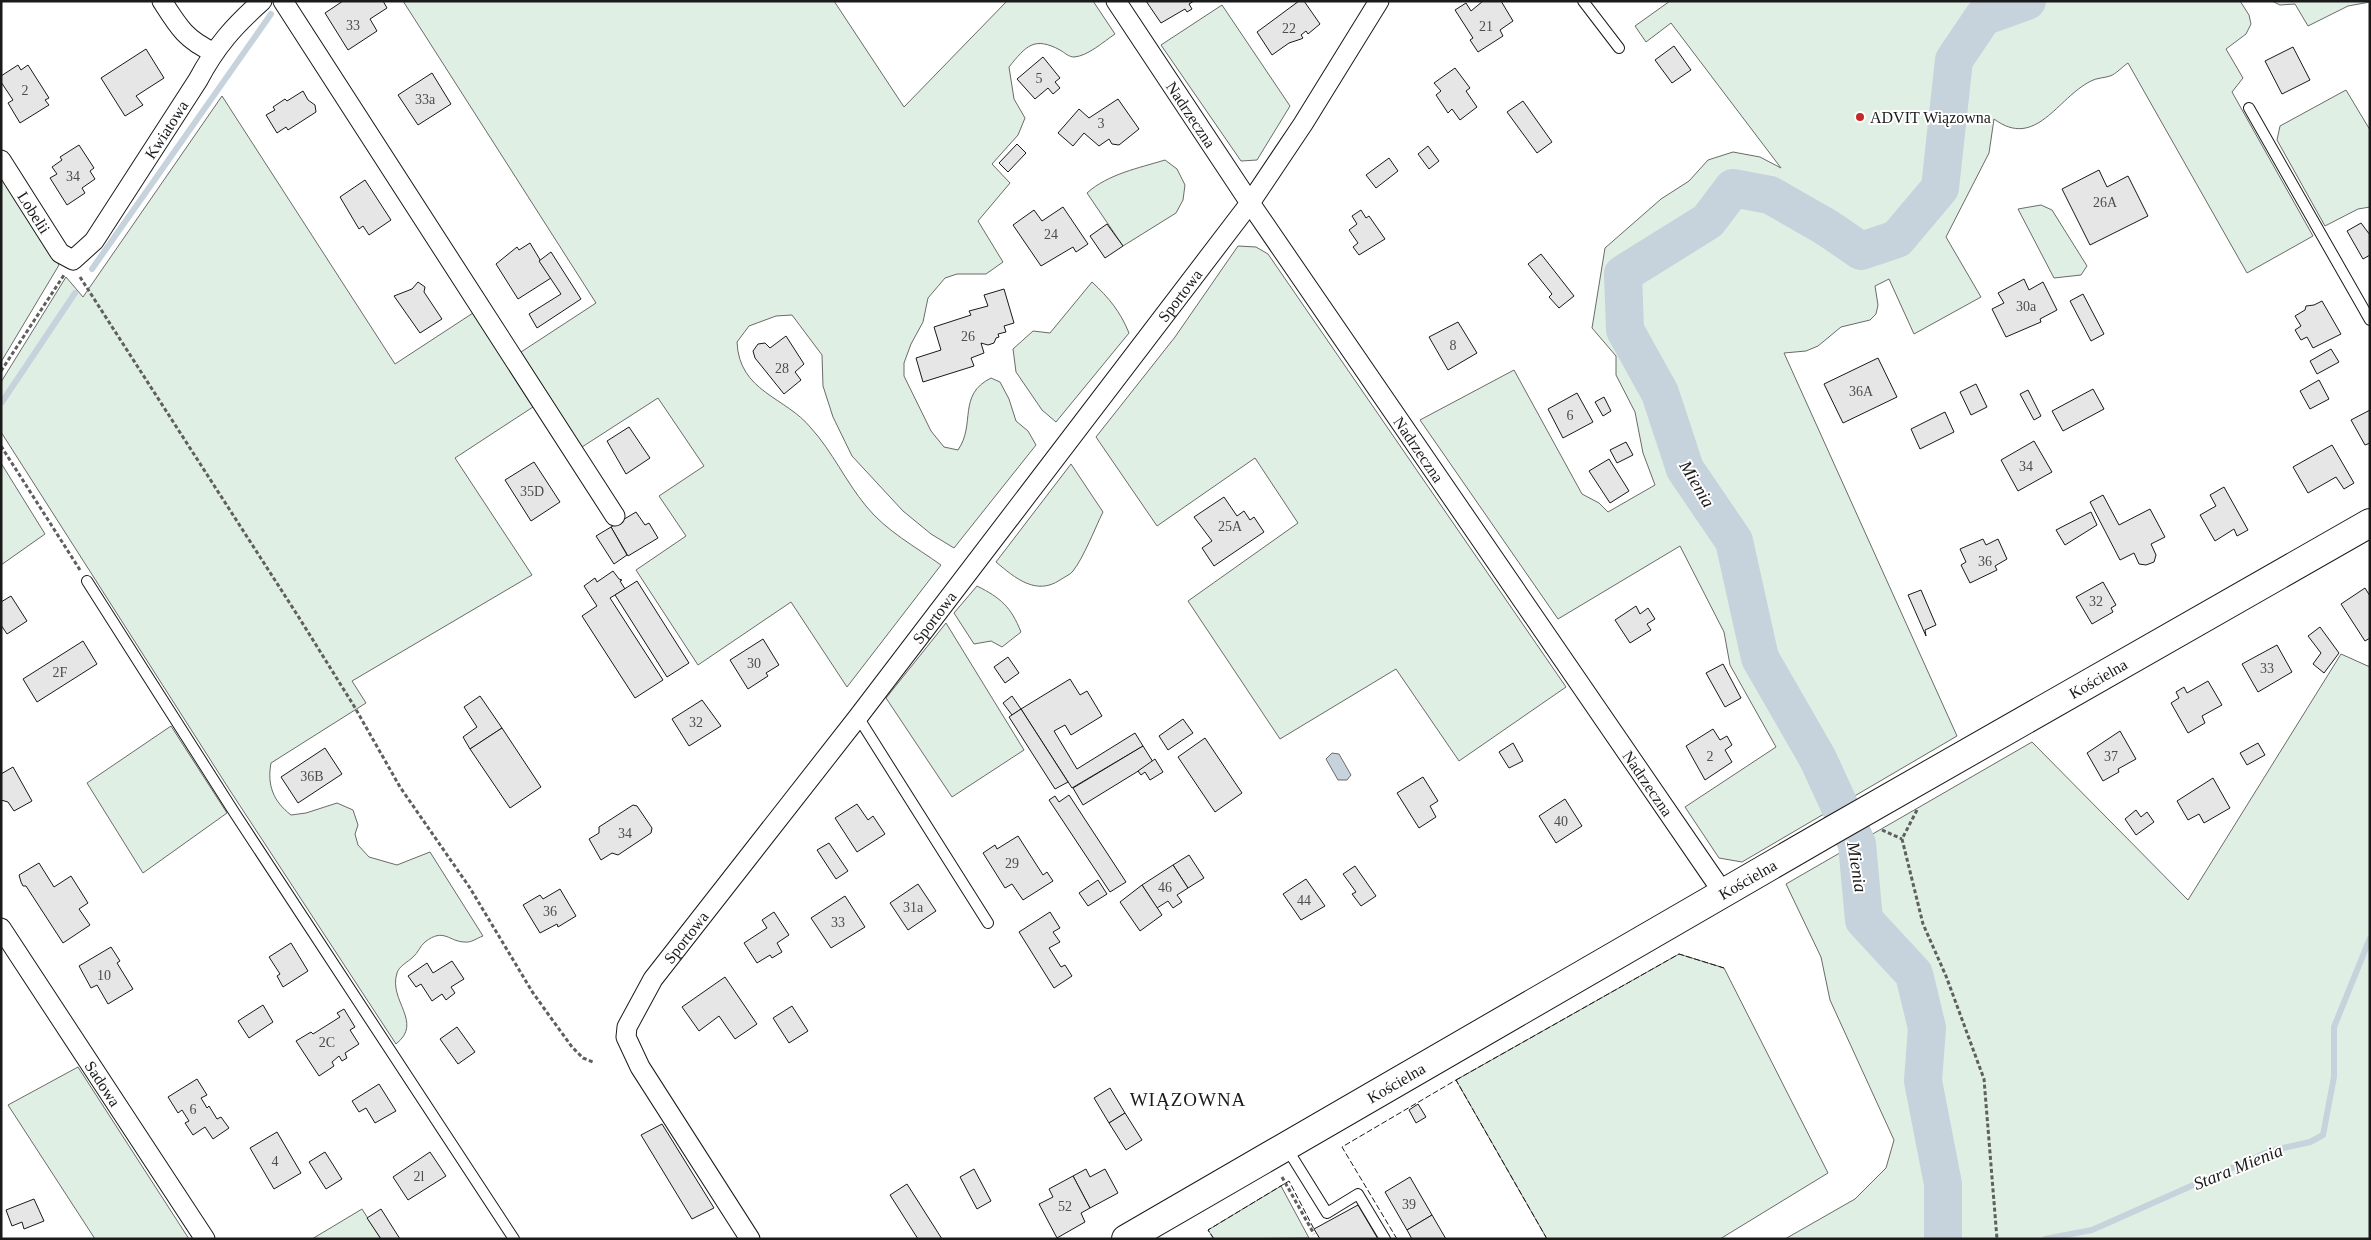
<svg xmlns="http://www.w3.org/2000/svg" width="2371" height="1240" font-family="'Times New Roman',serif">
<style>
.green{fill:#e0efe3;stroke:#6a6a6a}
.water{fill:#c6d2dc;stroke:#6a6a6a}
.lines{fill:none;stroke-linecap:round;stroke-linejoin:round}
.stream{stroke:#c6d2dc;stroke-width:6}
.river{stroke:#c6d2dc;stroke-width:38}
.building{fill:#e6e6e6;stroke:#1a1a1a}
.lane-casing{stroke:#1a1a1a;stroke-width:12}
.street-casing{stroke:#1a1a1a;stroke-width:21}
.secondary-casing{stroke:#1a1a1a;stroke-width:30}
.path{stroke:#5f5f5f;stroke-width:3;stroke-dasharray:4 2.5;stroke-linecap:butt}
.lane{stroke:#fff;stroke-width:10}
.street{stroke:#fff;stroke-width:19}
.secondary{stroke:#fff;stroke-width:28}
.fence{stroke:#1a1a1a;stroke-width:1;stroke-dasharray:6 2.5;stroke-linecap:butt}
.poi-dot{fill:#c62828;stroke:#fff;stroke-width:2}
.labels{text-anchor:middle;stroke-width:4;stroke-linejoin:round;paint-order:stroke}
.number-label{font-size:14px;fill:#4d4d4d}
.street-label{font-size:16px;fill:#1a1a1a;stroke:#fff}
.poi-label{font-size:16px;fill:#1a1a1a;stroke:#fff;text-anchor:start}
.water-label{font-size:18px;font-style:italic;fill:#1a1a1a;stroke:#fff}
.quarter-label{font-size:19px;letter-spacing:1px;fill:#1a1a1a;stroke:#fff}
</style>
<rect width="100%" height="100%" fill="#fff"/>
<g class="green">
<path d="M403 1H834L904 107 1007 1H1093L1115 34C1103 42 1088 56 1074 57 1069 57 1065 53 1060 50 1034 36 1026 46 1009 67L1014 99 1025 118 1018 135 992 164 1010 183 978 221 1003 262 986 274H957L945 278 928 298 923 322 911 344 904 363V376L931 431 944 447 958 450C976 424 957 395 991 378L1000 382 1009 399 1016 421 1028 431 1036 445 954 548 931 534 903 511 852 456 833 417 823 386 822 355 792 315 776 316 749 326 737 342C739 392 786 397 811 428 832 451 846 482 866 506 886 531 916 547 941 565L847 687 791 602 698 665 636 570 686 536 659 496 704 466 658 398 582 447 521 352 596 303Z"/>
<path d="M1670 1H2240L2249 15 2251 24 2246 34 2226 49 2243 78 2232 92 2313 236 2247 273 2128 63C2122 67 2116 74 2110 76 2104 78 2096 78 2091 81 2057 98 2036 150 1994 119L1989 153 1946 237 1981 297 1914 334 1889 279 1875 286 1878 305 1876 314 1870 320 1841 327 1818 346 1806 351 1784 353 1957 736 1742 862 1719 858 1685 807 1776 747 1730 665 1724 632 1680 546 1558 619 1420 420 1514 370 1582 494 1599 503 1608 512 1655 485 1643 453 1635 412 1616 375V356L1592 328 1605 248 1661 199 1689 181 1708 160 1733 152 1760 157 1781 168 1671 23 1646 42 1635 26Z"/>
<polygon points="2272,1 2370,1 2370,2 2348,6 2308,26 2295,4 2280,5"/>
<polygon points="1222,5 1290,106 1257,160 1241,161 1161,45"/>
<polygon points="2346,90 2370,130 2370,207 2358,209 2325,226 2277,140 2280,126"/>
<path d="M222 96 395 364 473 313 533 407 455 458 532 575 352 681 366 703 271 763C267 785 273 801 291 815L306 813 337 803 353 810 358 825 355 834 358 845 369 857 397 865 430 852 483 936C477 938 471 943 465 942 449 942 444 927 425 942 420 946 418 953 413 957 408 962 399 966 397 973 388 1001 424 1022 396 1044L229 789 1 432V382L66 277 83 297Z"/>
<path d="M1165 160 1177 169 1185 185 1183 200 1176 213 1123 246 1087 193C1108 174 1139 168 1165 160Z"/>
<polygon points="1,176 59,265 1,362"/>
<polygon points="2041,205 2052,210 2087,266 2081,275 2054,278 2018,209"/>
<polygon points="1238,246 1256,247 1268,254 1566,687 1459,761 1396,669 1280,739 1188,601 1298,523 1255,458 1157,526 1096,437 1175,337"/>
<path d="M1092 282C1109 298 1120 311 1129 333L1056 422 1042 410 1016 372 1013 349 1033 331 1050 333Z"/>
<polygon points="1,463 45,534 1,565"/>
<path d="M1071 464 1103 512C1095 528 1084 557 1073 571 1070 575 1064 577 1060 580 1036 596 1015 578 996 562Z"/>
<path d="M977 586C1001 598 1011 607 1021 632L1002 647 991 641 974 644 954 613Z"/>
<polygon points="946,623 1024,750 952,797 886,698"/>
<polygon points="2341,654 2370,667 2370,1239 1785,1239 1855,1199 1886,1168 1894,1140 1830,1000 1821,957 1786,884 2032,742 2188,900"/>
<polygon points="171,726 227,813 143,873 87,783"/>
<polygon points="1679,954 1724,968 1828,1173 1720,1239 1547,1239 1456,1080"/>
<polygon points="78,1067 189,1239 95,1239 8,1105"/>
<polygon points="1281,1186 1309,1238 1214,1239 1208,1230"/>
<polygon points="362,1209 381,1239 312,1239"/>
</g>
<polygon class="water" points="1332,753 1339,754 1351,775 1347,780 1338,780 1326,759"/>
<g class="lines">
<g class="stream">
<polyline points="92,269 271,14"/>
<polyline points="2,402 75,293"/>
<polyline points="2045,1239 2092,1230 2270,1151 2310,1142 2323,1135 2334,1077 2334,1027 2370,938"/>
</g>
<polyline class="river" points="1943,1239 1943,1184 1923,1081 1927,1028 1914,974 1864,920 1857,844 1818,759 1760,658 1734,541 1685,469 1660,393 1625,330 1623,274 1708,221 1733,188 1770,195 1826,227 1861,251 1897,239 1940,188 1954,60 1983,17 2027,1"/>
</g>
<g class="building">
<polygon points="343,1 383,1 387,8 370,19 377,31 348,50 325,13"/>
<polygon points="1146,1 1194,1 1189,4 1192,9 1187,12 1185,9 1161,23"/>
<polygon points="1299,1 1304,1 1320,24 1308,34 1306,31 1301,35 1303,38 1301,39 1289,43 1272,55 1257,32"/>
<polygon points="1483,1 1501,1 1513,21 1500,30 1503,36 1478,52 1470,40 1473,38 1455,10 1466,3 1471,11"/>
<polygon points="1674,46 1691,70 1672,83 1655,60"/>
<polygon points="2293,47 2310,80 2282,94 2265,61"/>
<polygon points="146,49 164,78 136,96 143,105 125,116 101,78"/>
<polygon points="1043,57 1060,78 1055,82 1060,88 1053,94 1048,88 1035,99 1017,79"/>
<polygon points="18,65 21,70 28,65 49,98 45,100 49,105 20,123 8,103 13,100 1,82 1,76"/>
<polygon points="1455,68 1470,88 1466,91 1477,107 1460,120 1452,109 1448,113 1436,95 1441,91 1434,83"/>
<polygon points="432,73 451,104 418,125 398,95"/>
<polygon points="303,91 308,100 315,105 316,112 288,130 286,127 277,133 266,115 275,110 273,107 285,99 287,101"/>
<polygon points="1118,99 1139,129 1119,145 1112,144 1109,139 1099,146 1084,133 1073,146 1058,133 1079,109 1089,118"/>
<polygon points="1523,101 1552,142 1537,153 1507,112"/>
<polygon points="1017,144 1026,153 1008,172 999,163"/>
<polygon points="79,145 94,168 90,171 95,179 82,188 85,193 67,205 50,178 57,174 52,167 62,160 60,157"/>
<polygon points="1428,146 1439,161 1429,169 1418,154"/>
<polygon points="1389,158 1398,171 1376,188 1366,175"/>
<polygon points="2099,170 2107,187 2128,176 2148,216 2090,245 2062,189"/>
<polygon points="365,180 391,220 369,235 363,226 359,229 340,197"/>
<polygon points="1063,207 1088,244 1076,252 1073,247 1041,266 1013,225 1034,210 1042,221"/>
<polygon points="1361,210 1366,218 1369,216 1385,239 1359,255 1353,247 1358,243 1349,230 1357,224 1352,216"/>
<polygon points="2361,223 2370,235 2370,255 2363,259 2347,231"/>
<polygon points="1107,224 1123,246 1105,258 1090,236"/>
<polygon points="530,243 551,278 518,299 496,264 517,247 519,250"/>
<polygon points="551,252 581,299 537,328 529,314 561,294 539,261"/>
<polygon points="1541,254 1574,296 1559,308 1549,297 1552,294 1528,264"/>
<polygon points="2024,279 2029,290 2043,282 2057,310 2040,319 2041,322 2006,337 1992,309 2004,303 1998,293"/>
<polygon points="418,282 425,287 424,292 442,319 420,333 394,296 412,289"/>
<polygon points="1004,289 1014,323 1004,326 1006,332 998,334 999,337 996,338 994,343 988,345 981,343 984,353 971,358 974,366 923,382 916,358 941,350 934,327 971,315 969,311 988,306 984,295"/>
<polygon points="2083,294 2104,334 2091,341 2070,301"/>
<polygon points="2322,301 2341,334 2313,348 2307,337 2301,340 2295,330 2301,326 2295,316 2305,310 2306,306 2314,305"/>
<polygon points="1458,322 1477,353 1448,370 1429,337"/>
<polygon points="786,336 804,364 795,372 801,380 784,394 755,358 753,351 758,344 765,343 770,348"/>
<polygon points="2331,349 2339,362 2317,374 2310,361"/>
<polygon points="1878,358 1897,397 1843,423 1824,384"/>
<polygon points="2319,380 2329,399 2310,409 2300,391"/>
<polygon points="1976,384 1987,407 1971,415 1960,392"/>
<polygon points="2093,389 2104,409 2063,431 2052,411"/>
<polygon points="2028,390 2041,416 2034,420 2020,394"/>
<polygon points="1577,393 1593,422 1563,438 1548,409"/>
<polygon points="1604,397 1611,411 1603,416 1595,402"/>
<polygon points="2370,410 2370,443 2365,445 2351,420"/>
<polygon points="1945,412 1954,432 1920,449 1911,429"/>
<polygon points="629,427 650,458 626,474 607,441"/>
<polygon points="2034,441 2052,472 2018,491 2001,460"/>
<polygon points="1626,442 1633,455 1617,463 1610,450"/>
<polygon points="2332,445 2354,483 2344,489 2336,477 2308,493 2293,467"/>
<polygon points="1609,459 1629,491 1610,503 1589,471"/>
<polygon points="534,462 560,502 531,521 505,480"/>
<polygon points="2224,487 2248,530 2237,536 2234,529 2215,541 2200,515 2216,506 2210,495"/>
<polygon points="2103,495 2119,525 2150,509 2165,537 2151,544 2156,555 2154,562 2146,565 2139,564 2134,553 2120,560 2090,502"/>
<polygon points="1224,497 1237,516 1244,511 1250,520 1254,517 1264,532 1214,566 1202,548 1212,541 1194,517"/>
<polygon points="636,512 645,525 649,523 658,538 628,556 611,527"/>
<polygon points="2091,512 2097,525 2065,545 2056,530"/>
<polygon points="611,527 627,555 614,564 596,536"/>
<polygon points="1983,539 1986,545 1998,539 2007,559 1995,566 1997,570 1970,583 1961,565 1966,562 1960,549"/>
<polygon points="613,571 619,579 622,580 620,581 625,589 610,598 663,680 635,698 582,616 597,606 584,586 595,578 597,582"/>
<polygon points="637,581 689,663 667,677 615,595"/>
<polygon points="2103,582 2116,605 2111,608 2113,612 2092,624 2076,597"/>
<polygon points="2365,588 2370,596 2370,638 2365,641 2341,604"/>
<polygon points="1921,590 1936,625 1925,630 1926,636 1908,595"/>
<polygon points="11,596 27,621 7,634 1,625 1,602"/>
<polygon points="1636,606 1640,614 1648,608 1655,619 1647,624 1651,630 1630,643 1615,620"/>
<polygon points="2320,627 2339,653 2324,673 2313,664 2321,653 2308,636"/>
<polygon points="763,639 779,665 766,673 768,676 748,689 730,660"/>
<polygon points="83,641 97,664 37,702 23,679"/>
<polygon points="2277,645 2292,672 2258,692 2242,664"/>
<polygon points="1008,657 1019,673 1005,683 994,667"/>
<polygon points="1723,664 1741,698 1725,707 1706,673"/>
<polygon points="1070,679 1080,695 1087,691 1102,716 1071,735 1065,725 1054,731 1077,769 1135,733 1143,746 1072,788 1021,709"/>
<polygon points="2208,681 2222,705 2202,716 2205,723 2188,733 2171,703 2179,698 2176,692 2184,687 2187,693"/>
<polygon points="480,696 502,728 470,749 463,737 477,727 464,707"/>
<polygon points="1012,696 1021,709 1012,715 1003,703"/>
<polygon points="702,700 721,726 689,746 672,719"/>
<polygon points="1021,709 1068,782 1055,789 1009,717"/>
<polygon points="1183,719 1193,733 1168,750 1159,736"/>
<polygon points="502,728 541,787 510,808 470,749"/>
<polygon points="1713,729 1720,740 1727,736 1732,745 1725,750 1732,762 1705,780 1686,746"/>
<polygon points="2120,731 2136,759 2118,769 2119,772 2103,781 2087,753"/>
<polygon points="1205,738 1242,793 1215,812 1178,757"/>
<polygon points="1513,743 1523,761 1509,768 1499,752"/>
<polygon points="2258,743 2265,755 2247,765 2240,753"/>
<polygon points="1143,746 1153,762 1083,805 1073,788"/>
<polygon points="325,748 342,774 298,803 281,777"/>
<polygon points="1155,759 1163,772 1150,780 1145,772 1141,775 1138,771"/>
<polygon points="13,767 32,801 14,811 8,802 1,800 1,774"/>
<polygon points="1423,777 1438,801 1430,806 1436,817 1419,828 1397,793"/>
<polygon points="2213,778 2230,808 2204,823 2199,814 2188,820 2177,801"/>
<polygon points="1069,795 1126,882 1110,892 1049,800 1055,796 1059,802"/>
<polygon points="1565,799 1582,826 1556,843 1539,816"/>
<polygon points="857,804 868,820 873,816 885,834 857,852 835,818"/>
<polygon points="633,805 637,806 652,828 651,833 618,855 612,853 601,860 589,839 599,833 599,827"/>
<polygon points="2136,810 2141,817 2147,812 2154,822 2136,835 2125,819"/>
<polygon points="1018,836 1043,875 1047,872 1053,881 1023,900 1012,884 1005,888 983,853 995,845 997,849"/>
<polygon points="829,843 848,871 836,879 817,850"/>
<polygon points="1189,855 1204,878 1188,888 1173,865"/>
<polygon points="39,863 54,887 71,876 88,903 79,909 90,925 63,943 26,886 23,886 21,882 19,875"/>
<polygon points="1173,865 1188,888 1177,895 1182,902 1173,908 1168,901 1157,908 1142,885"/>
<polygon points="1355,866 1376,896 1361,906 1352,894 1356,892 1343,874"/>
<polygon points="1306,879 1325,906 1301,920 1283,894"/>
<polygon points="1098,880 1107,894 1088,906 1079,893"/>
<polygon points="918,884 936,911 908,930 890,903"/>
<polygon points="1142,885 1162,915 1140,931 1120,902"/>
<polygon points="560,889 576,916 558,927 557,924 540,933 523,905 540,895 543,899"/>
<polygon points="845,896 865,927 831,948 811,918"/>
<polygon points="774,912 789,935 777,943 782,952 772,958 770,955 757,963 744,943 767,928 762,920"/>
<polygon points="1050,912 1060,928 1053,932 1060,942 1049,948 1061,967 1065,965 1072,976 1054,988 1019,932"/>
<polygon points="291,943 308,971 283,987 277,976 280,974 269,957"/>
<polygon points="111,947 120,961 117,963 133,989 108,1004 97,985 91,988 79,966"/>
<polygon points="452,961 464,979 451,987 455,993 446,1000 442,994 432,1001 421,984 416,987 408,976 427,963 433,973"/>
<polygon points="725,977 757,1024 735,1039 719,1016 699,1031 682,1007"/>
<polygon points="263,1005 273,1022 249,1038 238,1021"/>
<polygon points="792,1006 808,1031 789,1043 773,1018"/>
<polygon points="344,1009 355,1027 350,1030 359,1044 345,1053 347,1058 342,1061 339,1056 332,1062 334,1066 319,1076 296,1041 311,1032 313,1034 340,1017 337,1013"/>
<polygon points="457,1027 475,1052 458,1064 440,1039"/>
<polygon points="197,1079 207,1095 201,1098 207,1108 209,1106 217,1119 221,1117 229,1128 213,1139 205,1127 193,1135 185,1123 189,1121 182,1110 178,1113 168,1097"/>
<polygon points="379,1084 396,1111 375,1123 366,1108 359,1112 352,1101"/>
<polygon points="1110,1088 1125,1113 1109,1123 1094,1098"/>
<polygon points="1418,1104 1426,1117 1416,1123 1409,1110"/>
<polygon points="1125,1113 1142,1140 1126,1150 1109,1123"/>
<polygon points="662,1124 714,1208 692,1219 641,1135"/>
<polygon points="277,1132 301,1173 274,1189 250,1148"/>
<polygon points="325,1152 342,1179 326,1189 309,1162"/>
<polygon points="430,1152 446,1176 408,1200 393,1177"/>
<polygon points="974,1169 991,1201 977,1209 960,1177"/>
<polygon points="1086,1169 1090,1177 1105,1169 1118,1193 1090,1208 1073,1176"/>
<polygon points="1073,1176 1090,1208 1081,1213 1085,1222 1057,1238 1039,1204 1053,1197 1049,1189"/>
<polygon points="1410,1177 1432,1215 1407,1230 1385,1192"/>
<polygon points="907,1184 942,1239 918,1239 890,1195"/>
<polygon points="34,1199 44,1221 24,1229 22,1222 12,1226 6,1210"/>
<polygon points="1358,1205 1378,1239 1320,1239 1314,1229"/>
<polygon points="381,1209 400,1239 381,1239 367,1218"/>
<polygon points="1432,1215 1446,1239 1412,1239 1407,1230"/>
</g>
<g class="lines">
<defs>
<g id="lane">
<polyline points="1583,1 1619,48"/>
<polyline points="2249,108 2370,320"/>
<polyline points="87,581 234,812 514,1239"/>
<polyline points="858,717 988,923"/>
<polyline points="1286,1147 1327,1213 1358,1194 1385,1239"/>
</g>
<g id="street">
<path d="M162 1C178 26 185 39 213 52"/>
<polyline points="283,1 615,516"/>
<path id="s1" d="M1116 1 1250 203 1724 894"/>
<path id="s2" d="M1 160 60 253 73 260 94 241 198 80C216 46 234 26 262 1"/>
<path id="s3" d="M1 928 205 1239"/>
<path id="s4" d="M750 1239 640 1067 626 1037 627 1027 653 979 858 717 1250 203 1303 124 1379 1"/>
</g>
<g id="secondary">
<path id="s5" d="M1126 1239 1834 829 2370 523"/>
</g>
</defs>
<use href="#lane" class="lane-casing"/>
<use href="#street" class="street-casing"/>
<use href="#secondary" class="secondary-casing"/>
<g class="path">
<polyline points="80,277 298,616 354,706 400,787 470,888 533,993 572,1047 583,1058 593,1062"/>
<polyline points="1,371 64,275"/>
<polyline points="1,446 80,570"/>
<polyline points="1917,810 1902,839 1923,924 1946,976 1984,1079 1997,1239"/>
<polyline points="1882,830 1902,839"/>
<polyline points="1282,1177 1314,1234"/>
</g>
<use href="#lane" class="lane"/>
<use href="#street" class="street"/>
<use href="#secondary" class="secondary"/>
<g class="fence">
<polyline points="1456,1080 1679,954 1724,968"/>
<polyline points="1214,1239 1208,1230 1289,1181 1314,1229"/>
<polyline points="1397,1239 1342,1147 1456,1080 1547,1239"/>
</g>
</g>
<circle class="poi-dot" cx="1860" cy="117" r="5"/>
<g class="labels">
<g class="number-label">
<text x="353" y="30">33</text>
<text x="1486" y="31">21</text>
<text x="1289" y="33">22</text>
<text x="1039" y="83">5</text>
<text x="25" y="95">2</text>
<text x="425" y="104">33a</text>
<text x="1101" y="128">3</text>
<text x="73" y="181">34</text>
<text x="2105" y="207">26A</text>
<text x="1051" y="239">24</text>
<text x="2026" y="311">30a</text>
<text x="968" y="341">26</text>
<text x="1453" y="350">8</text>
<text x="782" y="373">28</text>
<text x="1861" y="396">36A</text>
<text x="1570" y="420">6</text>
<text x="2026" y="471">34</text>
<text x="532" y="496">35D</text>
<text x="1230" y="531">25A</text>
<text x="1985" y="566">36</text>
<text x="2096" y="606">32</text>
<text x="754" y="668">30</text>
<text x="2267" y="673">33</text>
<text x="60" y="677">2F</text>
<text x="696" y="727">32</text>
<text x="1710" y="761">2</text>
<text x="2111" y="761">37</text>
<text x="312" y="781">36B</text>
<text x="1561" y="826">40</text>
<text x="625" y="838">34</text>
<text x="1012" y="868">29</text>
<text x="1165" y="892">46</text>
<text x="1304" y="905">44</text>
<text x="913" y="912">31a</text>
<text x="550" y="916">36</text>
<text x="838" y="927">33</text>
<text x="104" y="980">10</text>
<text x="327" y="1047">2C</text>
<text x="193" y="1114">6</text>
<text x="275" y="1166">4</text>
<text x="419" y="1181">2l</text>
<text x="1409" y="1209">39</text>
<text x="1065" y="1211">52</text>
</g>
<g class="street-label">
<text dy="6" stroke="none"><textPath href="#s1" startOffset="136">Nadrzeczna</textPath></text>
<text dy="6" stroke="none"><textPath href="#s2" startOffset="286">Kwiatowa</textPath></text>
<text dy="6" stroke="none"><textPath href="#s2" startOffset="62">Lobelii</textPath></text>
<text dy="6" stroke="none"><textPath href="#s4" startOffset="1165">Sportowa</textPath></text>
<text dy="6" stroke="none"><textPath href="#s1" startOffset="541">Nadrzeczna</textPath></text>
<text dy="6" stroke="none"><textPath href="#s4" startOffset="760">Sportowa</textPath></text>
<text dy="6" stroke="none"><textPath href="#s5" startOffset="1122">Kościelna</textPath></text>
<text dy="6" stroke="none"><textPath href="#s1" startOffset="946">Nadrzeczna</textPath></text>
<text dy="6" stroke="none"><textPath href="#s5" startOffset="718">Kościelna</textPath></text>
<text dy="6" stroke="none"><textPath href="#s4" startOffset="355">Sportowa</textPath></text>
<text dy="6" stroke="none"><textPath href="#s3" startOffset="186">Sadowa</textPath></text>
<text dy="6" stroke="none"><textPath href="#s5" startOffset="312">Kościelna</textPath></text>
</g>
<g class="poi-label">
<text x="1870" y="123">ADVIT Wiązowna</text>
</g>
<g class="water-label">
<text transform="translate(1697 484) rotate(59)" y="6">Mienia</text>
<text transform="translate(1857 867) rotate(81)" y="6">Mienia</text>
<text transform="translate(2238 1167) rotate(-22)" y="6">Stara Mienia</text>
</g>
<g class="quarter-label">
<text x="1188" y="1106">WIĄZOWNA</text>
</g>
</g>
<rect width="2371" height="1240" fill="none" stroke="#1a1a1a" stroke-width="5"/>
</svg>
